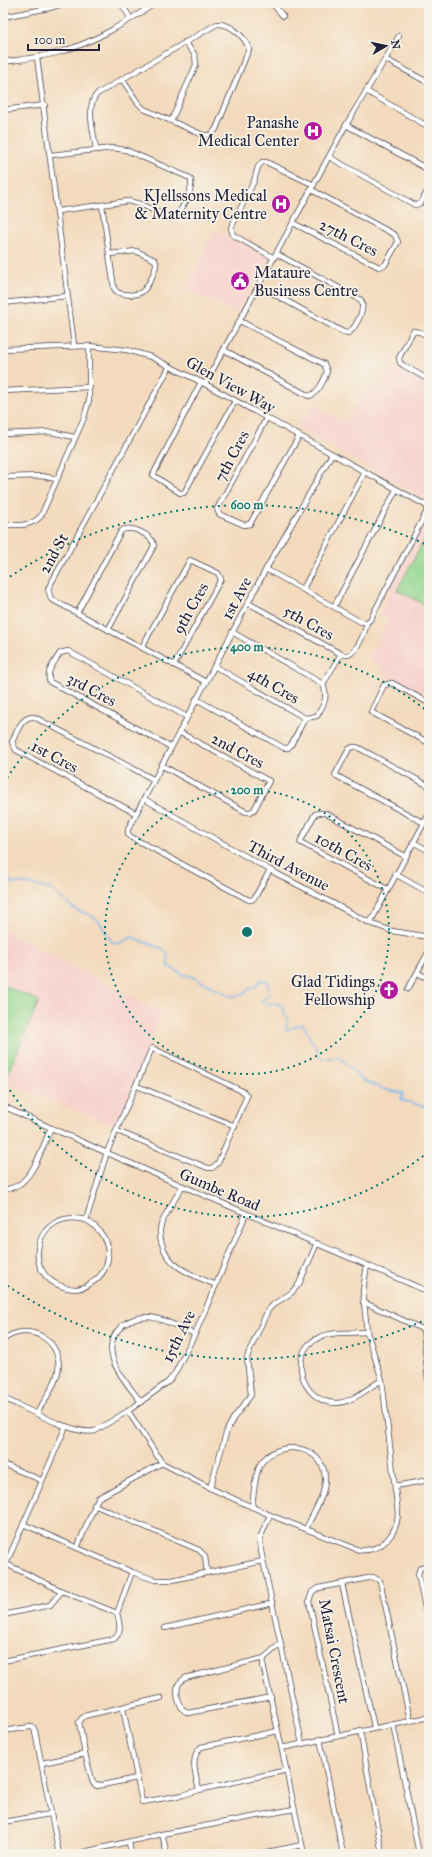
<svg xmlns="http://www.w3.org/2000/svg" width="432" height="1857" font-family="'IM FELL Great Primer',serif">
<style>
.built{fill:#f7d0cb}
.green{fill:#93d68e;stroke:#5a7c64}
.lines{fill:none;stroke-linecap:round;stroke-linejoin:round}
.stream{stroke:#7cb7ee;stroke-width:1.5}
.minor-casing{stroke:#413e4e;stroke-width:6}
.minor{stroke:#fff;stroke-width:4.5}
.ring{fill:none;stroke:#0f766e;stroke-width:2;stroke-dasharray:2 4}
.labels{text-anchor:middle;stroke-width:3.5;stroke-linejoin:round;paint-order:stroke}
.poi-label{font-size:16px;fill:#22223b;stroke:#f7f3e8;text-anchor:end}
.street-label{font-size:16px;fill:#22223b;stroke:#f7f3e8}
.centre{fill:#0f766e;stroke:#f7f3e8;stroke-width:2}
.ring-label{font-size:12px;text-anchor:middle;font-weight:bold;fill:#0f766e;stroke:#f7f3e8;stroke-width:3.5;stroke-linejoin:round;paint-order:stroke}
</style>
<rect width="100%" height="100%" fill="#f7f3e8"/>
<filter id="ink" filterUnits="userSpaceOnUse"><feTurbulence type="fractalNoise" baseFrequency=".025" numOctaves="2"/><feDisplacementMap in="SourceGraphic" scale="8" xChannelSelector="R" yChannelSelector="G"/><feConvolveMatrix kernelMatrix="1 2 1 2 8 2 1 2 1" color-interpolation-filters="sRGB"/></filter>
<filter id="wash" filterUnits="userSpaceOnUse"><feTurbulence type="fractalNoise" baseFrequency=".012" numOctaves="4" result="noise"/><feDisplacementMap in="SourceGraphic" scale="16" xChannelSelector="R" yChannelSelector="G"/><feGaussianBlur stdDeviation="0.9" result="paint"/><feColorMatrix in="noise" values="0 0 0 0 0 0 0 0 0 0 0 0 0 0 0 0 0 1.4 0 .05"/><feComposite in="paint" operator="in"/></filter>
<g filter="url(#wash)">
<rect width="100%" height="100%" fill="#f3dabc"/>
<g class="built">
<polygon points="214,230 269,257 237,314 186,288"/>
<polygon points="394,368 429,386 429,499 426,500 298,428 311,404 346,422 367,387 378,392"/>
<polygon points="428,516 429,516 429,696 385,675 383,667 368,659 388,620 378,614"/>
<polygon points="3,930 163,1013 116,1126 3,1082"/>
</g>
<g class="green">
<polygon points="429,531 429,607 397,590"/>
<polygon points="3,985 39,1001 6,1078 3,1076"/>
</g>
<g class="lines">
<path class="stream" d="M3 871 12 884 24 883 50 889 77 911 89 914 98 920 112 942 119 944 132 937 163 949 168 954V966L182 974 191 976 230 996 242 995 249 989 255 988 261 980 267 981 269 994 261 1001 270 1004 277 1003 284 1008V1014L288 1018 286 1030 303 1024 322 1059 340 1057 362 1080 386 1090 403 1093 401 1099C410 1104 420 1104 429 1108"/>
</g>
</g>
<g filter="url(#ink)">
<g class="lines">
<defs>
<g id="minor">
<polyline points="121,3 131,19"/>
<polyline points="272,3 283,16"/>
<polyline points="3,17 49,8 66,3"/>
<polyline points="37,57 74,345"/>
<polyline points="385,59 429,83"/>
<path d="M3 62C23 59 44 57 63 51 95 42 128 21 156 3"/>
<polyline points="366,91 429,127"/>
<polyline points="3,110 45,105"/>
<polyline points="171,121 196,65 195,55 185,42"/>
<polyline points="346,125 429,170"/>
<path d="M96 149C94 132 85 107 97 94L217 24C231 23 245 37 249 49L216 129 211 135H203L144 109 138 103 122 79"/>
<path d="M51 155 113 148 126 150 190 178C195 187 181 216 170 218L140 204 128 201 58 211"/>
<polyline points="329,157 415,205 421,203 429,188"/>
<path d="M102 205 114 288C116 295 133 296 140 293 147 290 159 266 155 260L136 251 109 254"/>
<polyline points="293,223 379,267 385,265 398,242 395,235 312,190"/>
<polyline points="274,258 233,235 231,228 254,181 258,167 262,162 266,162 314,185"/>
<path d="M259 286 343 332 349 333C356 326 366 309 361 300L277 254"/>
<polyline points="3,303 67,296"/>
<polyline points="429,337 420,332 413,331 399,358 400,363 403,365 429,380"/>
<polyline points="3,349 89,346 127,350 151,357 205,384 429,507"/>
<path d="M224 350 309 396C318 394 325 379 327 371L324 364 240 321"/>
<polyline points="170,366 48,589 51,599 206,682"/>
<polyline points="201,382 153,475 180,493 184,493 235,401"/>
<polyline points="205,384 346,125 399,36"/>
<polyline points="3,391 90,387"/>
<polyline points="266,419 217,509 219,514 244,525 250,524 299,436"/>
<polyline points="3,434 51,432 74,437"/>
<polyline points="3,477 42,476 56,479"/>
<path d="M3 525C17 525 31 527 41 516L84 418 89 400V346"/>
<polyline points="266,569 361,622 367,622 370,620 429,507"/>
<polyline points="303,589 365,472"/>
<polyline points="335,605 396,490"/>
<path d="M77 613 121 531C129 524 154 535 154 546L108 630"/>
<polyline points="232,632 323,684 341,654 248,603"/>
<polyline points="142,647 190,560 218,573 221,579 174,665"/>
<path d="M341 654C344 655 347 656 350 654 358 650 366 630 367 622"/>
<polyline points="196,699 284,748 288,748 291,745 305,718 214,666"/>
<polyline points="429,703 392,683 384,685 371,712 429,743"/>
<path d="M305 718 317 716C325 702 328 699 323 684"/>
<path d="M171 747 50 682C45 672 55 662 60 653L68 651 187 717"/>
<polyline points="161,765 246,812 250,812 254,810 269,781 179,732"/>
<polyline points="144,799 270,870 370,923 392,931 429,937"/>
<path d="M135 813 16 750 12 742C17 732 21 716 34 717L153 779"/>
<polyline points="424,823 335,775 349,749 353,747 357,747 429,786"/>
<polyline points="413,842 429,851"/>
<polyline points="270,870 255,897 252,900 249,900 131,837 128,834 128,829 266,569 332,454"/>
<polyline points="395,874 429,893"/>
<polyline points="387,889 300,842 315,814 319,813 325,813 405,856"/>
<polyline points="370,923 429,814"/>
<polyline points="418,973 429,979"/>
<polyline points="408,989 429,951"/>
<polyline points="137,1086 235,1126"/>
<path d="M3 1106C143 1171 287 1230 429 1292"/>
<path d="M182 1187C175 1199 166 1212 161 1225 159 1231 160 1238 162 1244 169 1269 194 1275 216 1285"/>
<path d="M3 1190C9 1189 16 1187 21 1183 36 1171 43 1145 51 1128"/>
<path d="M86 1220C111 1234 118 1267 90 1284 83 1289 73 1290 64 1287 20 1275 34 1207 86 1220L107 1152 152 1048 244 1092 247 1096 218 1163 212 1168H208L117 1131"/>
<polyline points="363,1302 429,1332"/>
<polyline points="423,1329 429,1390"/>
<path d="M367 1332C352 1333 332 1331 318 1338 287 1352 301 1403 336 1403 352 1403 369 1387 382 1380"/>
<path d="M3 1340C28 1320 64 1340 58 1372 55 1386 44 1401 37 1413"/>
<path d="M3 1398C24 1407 75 1436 95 1431L128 1411 168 1382 175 1373 195 1334 246 1214"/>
<path d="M141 1402C127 1383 97 1354 119 1329 126 1321 137 1317 149 1317 164 1318 181 1329 195 1334"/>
<path d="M128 1411 162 1463 210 1488 270 1515 359 1550C382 1552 397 1534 398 1513L382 1380 367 1332 363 1291 367 1265"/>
<polyline points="3,1464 41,1480"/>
<polyline points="395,1486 429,1480"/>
<polyline points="210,1488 227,1430 233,1419 251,1395 247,1358 249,1352 268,1310 274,1304 291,1293 299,1284 317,1243"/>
<polyline points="94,1505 199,1550 205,1556 207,1573"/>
<path d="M252 1507C254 1493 254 1477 260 1465 276 1438 323 1444 325 1477 326 1495 313 1513 306 1529"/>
<polyline points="270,1515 260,1538 261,1551 302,1744"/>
<polyline points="23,1524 132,1572 155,1580 172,1580 263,1561"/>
<polyline points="77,1548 98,1498 162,1463"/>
<polyline points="6,1564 66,1426"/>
<polyline points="429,1564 420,1568 418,1574 429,1627"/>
<path d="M3 1565 6 1564 62 1591 117 1613C119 1622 123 1632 114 1639L3 1661"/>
<polyline points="342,1584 374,1727"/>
<polyline points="117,1613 132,1572"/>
<polyline points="3,1615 50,1605 62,1591"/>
<polyline points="165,1628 273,1603"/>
<polyline points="281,1643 264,1658 263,1665 278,1731 304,1854"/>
<path d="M264 1658 185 1678 179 1683C175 1692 178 1709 188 1713L271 1697"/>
<polyline points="123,1708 142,1802 183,1795 199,1790"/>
<polyline points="393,1724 419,1854"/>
<polyline points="360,1730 382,1854"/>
<polyline points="3,1731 30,1727 33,1727 35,1731 59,1854"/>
<path d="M278 1731 201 1747C189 1758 196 1776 199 1790L287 1770"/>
<polyline points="338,1736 309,1601 312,1592 319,1588 373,1577 380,1581 410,1720"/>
<polyline points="320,1739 343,1854"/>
<polyline points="282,1748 429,1717"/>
<polyline points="42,1763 85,1754"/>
<polyline points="137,1778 97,1786 93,1783 85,1754 79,1722 84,1716 161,1698"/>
<polyline points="3,1822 50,1814"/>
<polyline points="162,1834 167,1854"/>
<polyline points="129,1842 131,1854"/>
<polyline points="75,1854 162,1834 294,1809"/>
<polyline points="258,1854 302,1845"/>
</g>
</defs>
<use href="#minor" class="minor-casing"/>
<use href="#minor" class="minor"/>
</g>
</g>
<g class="ring">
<circle cx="247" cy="932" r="142"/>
<path d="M428 1152A285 285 0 0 1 4 1081M4 783A285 285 0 0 1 428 712"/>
<path d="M427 1319A427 427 0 0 1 5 1284M5 580A427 427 0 0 1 427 545"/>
</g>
<defs>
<symbol id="hospital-disc" viewBox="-11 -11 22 22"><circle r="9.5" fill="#b5179e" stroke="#f7f3e8"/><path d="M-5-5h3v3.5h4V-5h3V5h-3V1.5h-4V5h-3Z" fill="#fff"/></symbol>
<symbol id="civic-disc" viewBox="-11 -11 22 22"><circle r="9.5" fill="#b5179e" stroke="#f7f3e8"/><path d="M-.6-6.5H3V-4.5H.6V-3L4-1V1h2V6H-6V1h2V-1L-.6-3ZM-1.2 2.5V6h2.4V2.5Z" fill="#fff"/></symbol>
<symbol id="church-disc" viewBox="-11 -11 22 22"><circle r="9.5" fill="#b5179e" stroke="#f7f3e8"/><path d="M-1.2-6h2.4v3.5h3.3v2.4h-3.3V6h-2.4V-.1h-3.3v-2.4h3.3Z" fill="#fff"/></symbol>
</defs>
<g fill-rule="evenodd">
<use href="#hospital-disc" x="302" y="120" width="22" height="22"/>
<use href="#hospital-disc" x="270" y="193" width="22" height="22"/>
<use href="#civic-disc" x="229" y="270" width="22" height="22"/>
<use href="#church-disc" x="378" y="979" width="22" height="22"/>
</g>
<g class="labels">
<g class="poi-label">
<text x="299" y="128">Panashe<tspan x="299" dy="18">Medical Center</tspan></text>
<text x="267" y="201">KJellssons Medical<tspan x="267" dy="18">&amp; Maternity Centre</tspan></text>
<text x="254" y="278" text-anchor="start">Mataure<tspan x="254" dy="18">Business Centre</tspan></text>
<text x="375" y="987">Glad Tidings<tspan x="375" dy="18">Fellowship</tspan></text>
</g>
<g class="street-label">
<text transform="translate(349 237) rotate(27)" y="6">27th Cres</text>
<text transform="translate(231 384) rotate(29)" y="6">Glen View Way</text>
<text transform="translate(231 456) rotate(-62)" y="6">7th Cres</text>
<text transform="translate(53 553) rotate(-61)" y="6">2nd St</text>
<text transform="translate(236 598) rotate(-62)" y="6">1st Ave</text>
<text transform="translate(190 608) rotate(-61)" y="6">9th Cres</text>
<text transform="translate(309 622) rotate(29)" y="6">5th Cres</text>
<text transform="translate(274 685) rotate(30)" y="6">4th Cres</text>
<text transform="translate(92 689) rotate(28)" y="6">3rd Cres</text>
<text transform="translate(238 750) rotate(28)" y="6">2nd Cres</text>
<text transform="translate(55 756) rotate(28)" y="6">1st Cres</text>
<text transform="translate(344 851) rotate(29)" y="6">10th Cres</text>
<text transform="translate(289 865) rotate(28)" y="6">Third Avenue</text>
<text transform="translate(220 1189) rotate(23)" y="6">Gumbe Road</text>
<text transform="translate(178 1336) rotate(-64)" y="6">15th Ave</text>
<text transform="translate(335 1651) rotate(79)" y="6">Matsai Crescent</text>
</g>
</g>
<circle cx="247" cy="932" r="6" class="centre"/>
<g class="ring-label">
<text x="247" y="509">600 m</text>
<text x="247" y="651">400 m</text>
<text x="247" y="794">200 m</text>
</g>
<rect width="432" height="1857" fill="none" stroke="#f7f3e8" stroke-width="16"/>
<g transform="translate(386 46) rotate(81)" stroke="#f7f3e8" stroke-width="3" paint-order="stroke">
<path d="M0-3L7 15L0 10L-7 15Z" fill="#22223b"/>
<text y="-6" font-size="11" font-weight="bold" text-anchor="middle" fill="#22223b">N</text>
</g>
<path d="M28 44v6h71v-6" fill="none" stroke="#22223b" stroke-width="2"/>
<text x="34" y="44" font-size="12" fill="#22223b" stroke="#f7f3e8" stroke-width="3" paint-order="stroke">100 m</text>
</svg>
